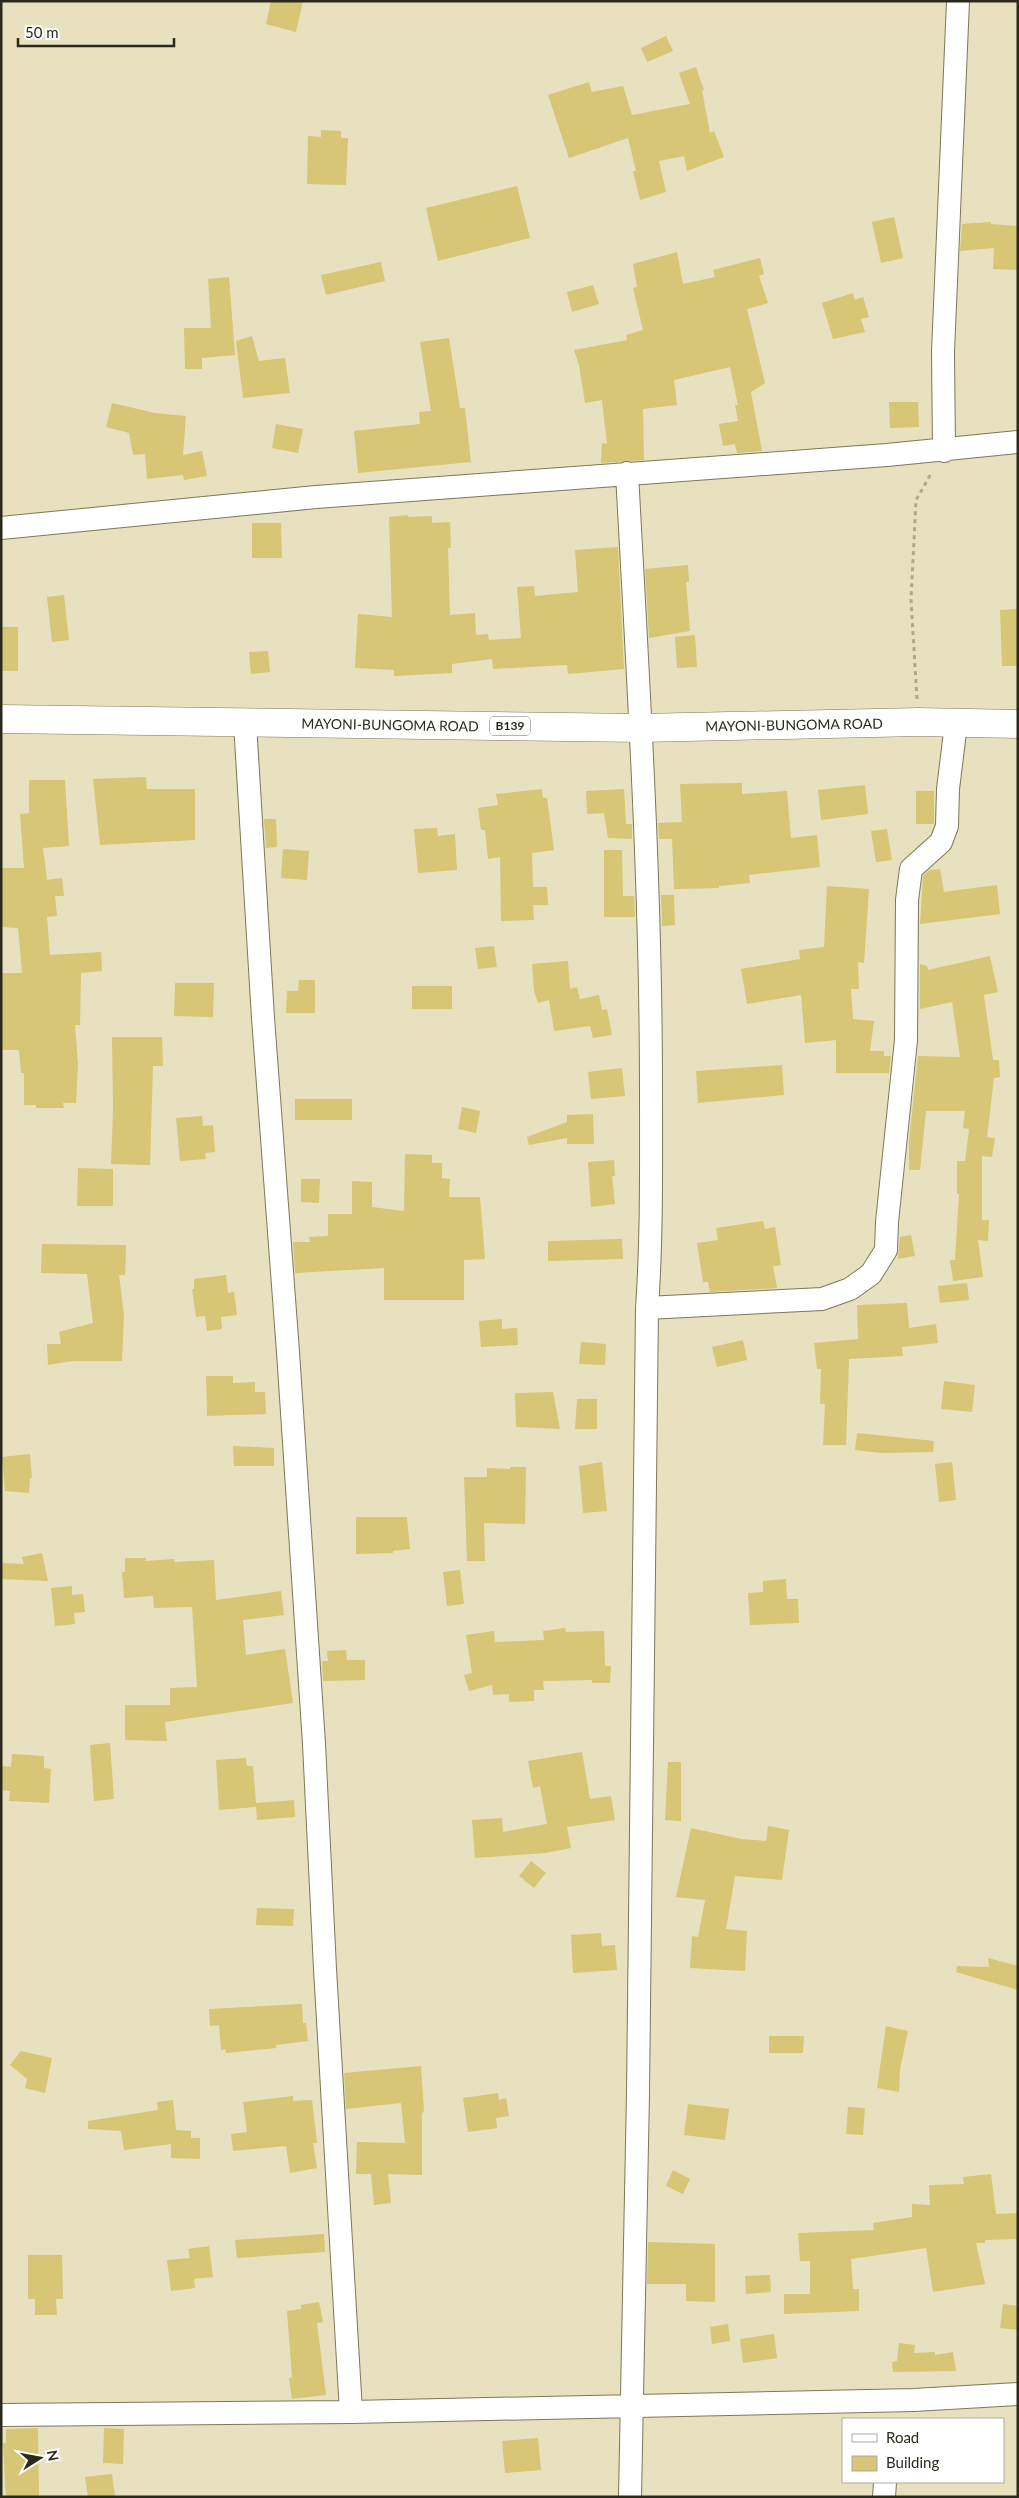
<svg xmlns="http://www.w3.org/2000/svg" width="1019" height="2498" viewBox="0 0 1019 2498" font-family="Lato,sans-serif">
  <rect width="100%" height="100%" fill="#e7e1bf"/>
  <path fill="#d6c675" d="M271,1H303L296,32L266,24Z
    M666,36L673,51L647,62L641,48Z
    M696,67L704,90H702L710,133L714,131L724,157L687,171L684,156L659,161L666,192L640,200L633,171H636L628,138L569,158L548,95L589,82L592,92L623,86L632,115L690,104L679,73Z
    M321,130L341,131V138H348L346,185L307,184L308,136L321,137Z
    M517,186L530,238L438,261L426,208Z
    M894,217L903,258L881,263L872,222Z
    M991,222V224L1018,226V270L993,269L994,248L960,251L962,224Z
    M677,252L683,284L715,277L713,270L760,258L764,274L759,276L768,303L747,309L765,383L751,392L762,451L737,453L735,444L723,446L719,424L738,421L735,405H738L730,367L674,380L677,405L643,409L644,460L601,463L602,443L607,444L602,400L585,403L579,365L574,350L627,340L626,335L643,330L633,288L637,287L633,264Z
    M381,262L385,281L326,295L321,275Z
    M229,277L235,355L202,358V369H185L184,328H211L208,279Z
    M593,285L599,304L572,312L567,292Z
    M853,293L855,300L863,297L869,317L861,319L865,332L833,339L822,303Z
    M252,336L259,361L285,358L290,393L243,398L236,341Z
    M449,338L460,408H465L471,462L358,473L354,431L420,424L419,412L431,411L420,342Z
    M889,402H918L919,427L890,428Z
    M112,403L155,413L186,416L183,455L202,451L207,476L184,480L183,475L147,479L145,454L133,455L129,433L106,427Z
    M276,424L303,429L298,453L272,448Z
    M408,515V517L432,516V523L450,522L451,548H448L450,615L475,613L476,635L488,634L489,640L521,638L517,587L534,586L535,596L578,592L575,550L618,547L624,669L568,674L567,665L493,669L492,659L452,664V673L394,676V670L355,668L358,614L392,617L389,517Z
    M252,523H281L282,558H252Z
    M688,565L689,582H686L690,631L649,638L645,569Z
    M64,595L69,640L52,642L47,597Z
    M1018,609V666H1002L1000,610Z
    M1,627H18V671H1Z
    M695,635L697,667L677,668L675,637Z
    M268,651L270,672L251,674L249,652Z
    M146,777L147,789H195V840L100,845L93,779Z
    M29,780H65L69,846L43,848L47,880L62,878L64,896H55L57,916L47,917L50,955L101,952L102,971L81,973L80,1025H75L78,1064L76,1103H63L64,1108H36V1105H24V1073H21L19,1050H1V973H22L18,928L1,927V868H24L20,814L29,813Z
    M742,783V794L787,791L791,838L817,835L820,867L749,875L750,883L719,886V888L674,889L672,839H659L658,823L682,822L680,784Z
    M865,785L868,814L821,820L818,790Z
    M542,789L543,798H547L554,850L532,853L533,887H547L548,905H533L534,920L501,921L500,857L488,859L485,830H481L478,808L498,805L496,794Z
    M624,789L626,824H632V839L608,838L604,813L587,814L586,791Z
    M916,791H934V824H916Z
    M264,819H276L277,847L266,848Z
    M437,828L438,836L455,834L457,870L418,873L414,829Z
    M887,829L892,860L876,862L871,831Z
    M283,849L309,851L307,880L281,878Z
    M604,850H622L623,896H634L635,917H604Z
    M940,869L944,892L997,885L1000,914L920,924L923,876L929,870Z
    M827,886L869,889L864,963L858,962L859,989H851L853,1019L874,1021L870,1051H884V1056H891L889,1073H836V1040L805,1043L801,995L747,1004L741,969L800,959L799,950L824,947Z
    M661,895H674L675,925L662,926Z
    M494,946L497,967L478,969L475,948Z
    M990,956L998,992L984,995L993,1060H999L1000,1077L994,1078L987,1137L995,1138L992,1157L982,1156V1220H989L988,1241L978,1240L983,1277L953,1281L950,1260H955L959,1194H957V1161H965L969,1129L963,1128L965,1111H926L920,1170H909V1141L918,1056L960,1057L952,1002L920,1009V964L927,966L928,970Z
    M568,961L570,989L577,987L580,999L599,995L602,1010L607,1009L612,1035L593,1038L590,1026L554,1031L549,1000L538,1003L534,991L532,964Z
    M299,980H315V1013H286L287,991H298Z
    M175,983H214L213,1017L174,1016Z
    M412,986H452V1009H412Z
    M112,1037H162L163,1066H153L150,1165L111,1164L113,1111Z
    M782,1065L784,1095L698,1103L696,1071Z
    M622,1068L625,1096L591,1099L588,1072Z
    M295,1099H352V1120H295Z
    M462,1107L480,1111L476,1133L458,1129Z
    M593,1114L594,1144H567V1138L529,1145L527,1137L567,1122V1115Z
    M202,1116L203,1126L213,1125L215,1152L205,1153L206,1159L180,1161L176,1118Z
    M405,1154L432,1155V1163H442V1178L450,1179L449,1197H480L485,1259L464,1260V1300H384V1268L295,1273L293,1242H310L309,1237L328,1236V1214H352V1181L372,1182V1207L404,1211Z
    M614,1160L615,1176H612L615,1204L591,1207L588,1162Z
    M78,1168L113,1169V1206H77Z
    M301,1179H320L319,1203L301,1202Z
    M763,1221L765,1229L775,1227L781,1265L773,1266L777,1288L710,1292L708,1282H703L697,1243L718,1240L716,1228Z
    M911,1235L915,1256L898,1259L900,1237Z
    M622,1239L623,1259L548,1261V1241Z
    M42,1244L126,1245L125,1275H119L124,1315L122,1361H73L48,1365L47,1344H61L59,1332L93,1323L87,1274L41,1273Z
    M226,1275L228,1293L234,1292L237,1315L221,1317L222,1329L207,1331L205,1316L196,1317L192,1289H194V1279Z
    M967,1283L969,1300L940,1303L938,1286Z
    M907,1303L909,1328L936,1324L938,1343L902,1347L903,1356L849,1359L846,1445H823L825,1404H820L821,1369H817L814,1343L858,1339L857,1305Z
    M502,1319V1329L517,1328L518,1345L481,1347L479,1321Z
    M743,1340L747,1360L717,1367L712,1347Z
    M581,1342L606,1344L605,1365L579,1364Z
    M206,1376H233V1383L255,1382V1392H265L266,1414L207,1416Z
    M944,1381L975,1385L972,1412L941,1409Z
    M553,1392L560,1429L516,1427L515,1393Z
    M577,1399H597V1429H575Z
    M857,1433L934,1441L933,1452L881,1453L855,1450Z
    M233,1446L274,1448V1466H234Z
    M30,1454L32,1478H30L29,1493L5,1491L2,1457Z
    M602,1462L607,1511L583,1513L579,1466Z
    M952,1462L956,1500L939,1502L935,1464Z
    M510,1467H526L525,1524L484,1523L485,1561H467L464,1477H487V1468L510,1469Z
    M356,1517H407L410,1549L393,1551V1553L356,1554Z
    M42,1553L48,1581L1,1579V1563L24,1564L22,1557Z
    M125,1558H146L145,1561L174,1559L175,1562L214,1560L216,1600L281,1591L284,1615L243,1620L246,1655L285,1649L293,1703L165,1722L167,1741L125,1740V1705H170V1688L197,1687L192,1607L154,1608L153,1596L124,1598L122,1572H125Z
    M460,1570L464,1604L447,1606L443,1572Z
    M786,1579L787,1599H798L799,1623L750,1625L748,1593L763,1592V1581Z
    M72,1586V1595L83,1594L85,1612L74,1613L75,1624L55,1626L51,1588Z
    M565,1628L566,1632L604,1631L605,1666H611L610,1683H592V1680L543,1681L544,1690H534V1701L509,1702V1694L493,1695L492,1685L469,1691L464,1675L472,1673L466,1635L494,1631L495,1642L544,1640L543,1631Z
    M346,1650L347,1660H365V1680L323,1681L322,1661H328L327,1651Z
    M110,1743L114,1799L94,1801L90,1745Z
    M582,1752L590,1799L611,1796L615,1820L567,1827L571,1848L545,1853L475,1858L472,1820L502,1818L503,1832L547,1824L540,1786L533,1788L528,1761Z
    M12,1754L44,1756V1768L51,1769L49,1803L9,1801L10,1791L1,1790V1766L11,1767Z
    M246,1758L247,1766H253L256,1803L294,1800L295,1817L257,1820L256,1807L219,1810L216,1760Z
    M668,1762H681V1821L665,1820Z
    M768,1826L789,1830L782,1880L735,1876L726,1929L747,1931L745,1971L690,1968L692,1936L698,1937L705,1900L676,1897L691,1828L741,1839L766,1841Z
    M531,1861L546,1873L534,1888L519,1876Z
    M257,1908L294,1909L293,1926L256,1925Z
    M601,1933L602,1946L615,1945L617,1970L573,1973L571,1935Z
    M988,1958L1018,1966V1990L956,1972L957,1966L989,1967Z
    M302,2004L303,2023H306L308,2041L276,2045V2048L226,2053L225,2049L221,2050L219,2025L210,2026L209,2009Z
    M886,2026L908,2031L900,2069L899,2092L877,2088Z
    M769,2036H804L803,2053H769Z
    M21,2051L52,2058L45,2093L25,2088L27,2079L10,2065Z
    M421,2066L424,2111L422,2114V2175L388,2174L391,2203L374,2205L371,2174H356L357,2142L405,2143L401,2103L346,2109L344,2073Z
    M498,2093L499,2100L506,2098L509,2116L496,2118L497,2128L468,2132L463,2098Z
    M293,2096V2101L312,2100L317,2143H313L317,2168L290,2173L286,2146L233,2151L231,2134L247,2132L243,2102Z
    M173,2100L176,2130L191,2131V2138H200V2159L171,2158V2144L124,2150L121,2131L88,2129V2121L158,2110L157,2102Z
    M688,2104L729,2109L725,2140L684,2135Z
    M848,2107L865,2108L863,2135L846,2134Z
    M673,2170L690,2179L683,2194L666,2186Z
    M991,2174L996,2214L1018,2213V2239L985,2240V2243H976L985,2284L933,2292L926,2248L851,2259L853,2289H859V2311L784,2314V2294H810V2261H800L798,2233L874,2230L873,2223L912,2217V2204L930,2205L929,2185L964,2184L963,2177Z
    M324,2234L325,2252L237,2258L235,2240Z
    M648,2242L715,2244V2302L686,2301V2284H647Z
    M209,2246L213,2277L194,2279L195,2288L171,2291L167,2260L190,2258L188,2249Z
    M28,2255H62L63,2299H56L57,2315H35V2299H28Z
    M770,2275L771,2292L746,2294L745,2276Z
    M319,2302L323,2322L317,2323L326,2395L292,2399L289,2378L292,2377L287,2311L301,2309V2305Z
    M1003,2304L1018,2306V2330L1000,2328Z
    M728,2324L730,2341L712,2344L710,2327Z
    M774,2334L777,2358L743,2363L740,2339Z
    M899,2343L915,2345L914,2353L935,2352V2355L953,2352L956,2371L893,2372L892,2362L897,2361Z
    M38,2428L39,2497H6L3,2443H6V2429Z
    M104,2428L124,2429L123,2464L103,2463Z
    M538,2438L541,2470L505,2473L502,2441Z
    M112,2474L115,2497H88L85,2477Z"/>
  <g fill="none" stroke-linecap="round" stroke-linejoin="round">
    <g stroke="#7d7859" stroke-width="24">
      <path id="street" d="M944,451L943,352L958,1
        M627,473C638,678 651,884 651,1090C651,1162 652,1235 647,1308L638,2093L630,2497
        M1,528L316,497L887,455L1018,442
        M245,723L263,1018L288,1352L314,1744L325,1969L351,2412
        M647,1308L822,1299L850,1289L871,1274L886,1250L887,1222L906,1040L907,900L911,869L941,842L947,826L948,789L956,724
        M1,2415L351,2412L914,2400L1018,2394
        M884,2497L885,2482"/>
    </g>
    <g stroke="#7d7859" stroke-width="29">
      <path id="primary" d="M1,719L641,728L919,722L1018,724"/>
    </g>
    <path stroke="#ada98d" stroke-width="3" stroke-dasharray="4 4" stroke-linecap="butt" d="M917,699L911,600L916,500L932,472"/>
    <use href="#street" stroke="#fff" stroke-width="22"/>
    <use href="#primary" stroke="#fff" stroke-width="28"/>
  </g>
  <g text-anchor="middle" stroke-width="4" stroke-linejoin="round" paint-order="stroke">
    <rect fill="#fff" stroke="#6b6960" stroke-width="1" x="490" y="716.5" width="40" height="19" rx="4"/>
    <g font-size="12" font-weight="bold" fill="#2b291c">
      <text x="510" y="730">B139</text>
    </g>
    <g font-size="14" fill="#2b291c" stroke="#fff">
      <text transform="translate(390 725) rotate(1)" y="5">MAYONI-BUNGOMA ROAD</text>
      <text transform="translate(794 725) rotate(-1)" y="5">MAYONI-BUNGOMA ROAD</text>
    </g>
  </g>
  <rect width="1019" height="2498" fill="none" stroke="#2b291c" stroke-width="5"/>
  <rect x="842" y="2418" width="162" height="65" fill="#ffffff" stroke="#aaa9a4"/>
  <rect x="852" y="2434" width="25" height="8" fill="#ffffff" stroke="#aaa9a4"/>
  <text x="886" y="2443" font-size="15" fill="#2b291c">Road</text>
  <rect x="852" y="2456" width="25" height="15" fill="#d6c675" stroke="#aaa9a4"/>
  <text x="886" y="2468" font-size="15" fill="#2b291c">Building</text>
  <g transform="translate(40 2458) rotate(79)" stroke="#ffffff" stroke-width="4" paint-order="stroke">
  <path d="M0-4L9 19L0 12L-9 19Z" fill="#2b291c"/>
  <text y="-8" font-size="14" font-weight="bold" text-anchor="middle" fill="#2b291c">N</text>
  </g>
  <path d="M18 38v8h156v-8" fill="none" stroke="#2b291c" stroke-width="2.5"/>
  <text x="25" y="38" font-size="15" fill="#2b291c" stroke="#ffffff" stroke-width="4" paint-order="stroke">50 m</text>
</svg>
